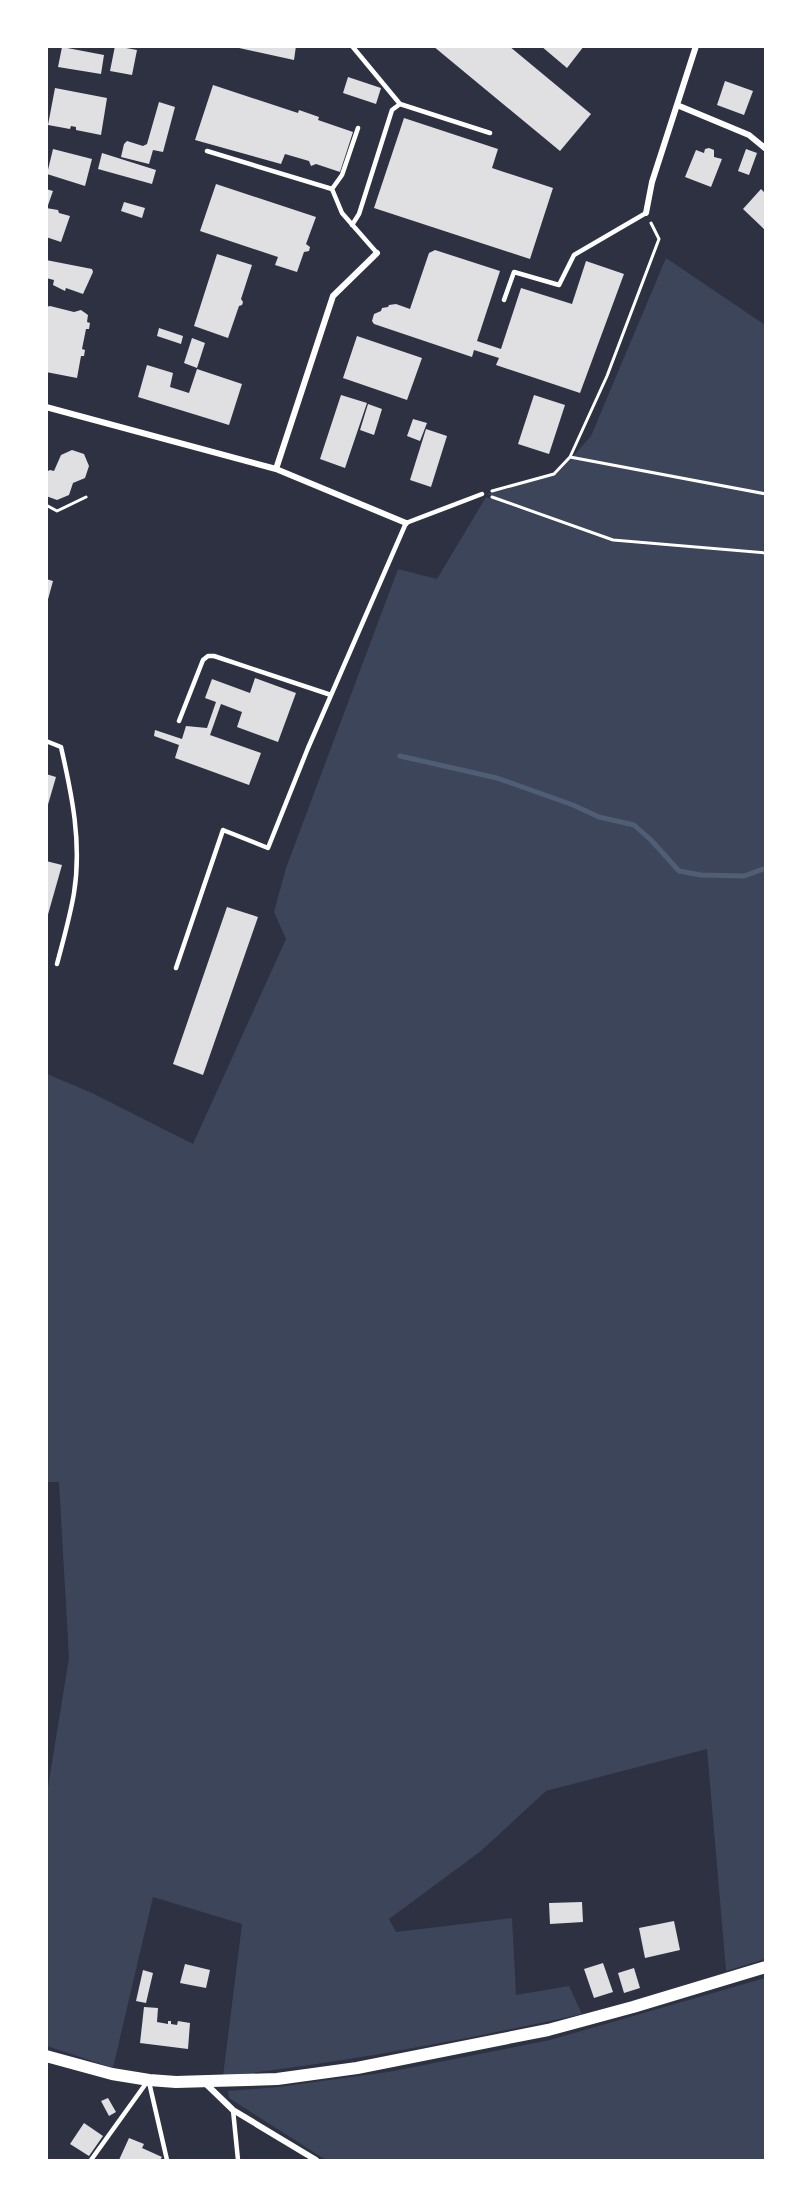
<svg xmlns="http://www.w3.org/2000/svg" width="812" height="2207" viewBox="0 0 812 2207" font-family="Commissioner,sans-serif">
  <rect width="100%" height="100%" fill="#2d3142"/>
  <path fill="#3c4559" d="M666,258L765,325V551L612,539L487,494L557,474L591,436Z
    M486,497L613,542L765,554V1959L726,1971L707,1749L546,1791L481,1851L389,1919L396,1932L512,1918L516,1995L569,1986L582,2014C463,2040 344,2063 223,2076L242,1924L153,1897L113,2068L47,2046V1793L69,1658L59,1482H46L47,1074L92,1093L193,1144L286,939L274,912L286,868L398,569L437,579Z
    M765,1978V2160H326L229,2098L228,2091L278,2087L388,2072L550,2040Z"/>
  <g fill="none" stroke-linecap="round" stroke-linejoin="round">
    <path stroke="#4f5d75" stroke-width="5" d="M400,756L497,778L573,805L599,817L634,825L651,840L679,871L701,875L744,876L766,868"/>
  </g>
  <path fill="#e0e0e3" d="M115,46L137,50L132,75L110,71Z
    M230,46H296L294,60Z
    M433,46H509L591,114L560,151Z
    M541,46H584L567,68Z
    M62,47L104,55L101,74L58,67Z
    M348,77L381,88L376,104L343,93Z
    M725,81L753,91L744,115L717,105Z
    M213,85L298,113L299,110L319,117L318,120L353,132L340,172L316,164L311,166L309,161L285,154L281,164L195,140Z
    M55,88L107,98L101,135L76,130V127L71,126L70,129L48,125Z
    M159,102L175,107L163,152L153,150L149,164L121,157L124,144L127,141L143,146L147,144Z
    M404,118L498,149L492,168L553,188L530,259L374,208Z
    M709,148L714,150V157L722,159L711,187L685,177L696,150L704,153L705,149Z
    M53,149L92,159L85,186L47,174Z
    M746,149L757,153L749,175L738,171Z
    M102,153L156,170L152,184L98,169Z
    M216,184L316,217L306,244L310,247L309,251L304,252L297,272L275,265L278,257L200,231Z
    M46,189L53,191L47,208H46Z
    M761,189L765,193V230L743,209Z
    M124,202L145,208L142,218L121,211Z
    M46,208L58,210L59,213L70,216L61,242L46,237Z
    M435,250L500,271L477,341L501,349L521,288L572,304L586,261L624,274L580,393L496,365L499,358L474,350L472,357L374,324L372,321L374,314L381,311L382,308L388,307L389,305L396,304L410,309L429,253Z
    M217,254L252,265L241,299L243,302L242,305L239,306L228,338L194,326Z
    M46,260L92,269L93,272L83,294L66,288L65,291L53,285L54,280L46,278Z
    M50,306L74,312L81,310L88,315L87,322L90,323L89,329H86L82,349L85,350L84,356H81L77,378L46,372V307Z
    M159,328L183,336L181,344L157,336Z
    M357,336L422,358L407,400L343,378Z
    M192,338L205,343L197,368L184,363Z
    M147,365L173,373L170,387L189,393L197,369L242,384L229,425L138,397Z
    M341,395L367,403L345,468L320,459Z
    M534,395L565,405L549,454L518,444Z
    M368,404L382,409L374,435L360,430Z
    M413,419L427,423L420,441L407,436Z
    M426,429L447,436L431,487L410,480Z
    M72,450L84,454L89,466L85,478L73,483L69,495L57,500L46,496V472L50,470L54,471L61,455Z
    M46,579L53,581L47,603H46Z
    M255,678L296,693L278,742L237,727L242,712L221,704L210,735L261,753L249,785L175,758L179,745L154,736L155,730L182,739L186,726L207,728L216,702L205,698L212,679L250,693Z
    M46,774L56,777L47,808H46Z
    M46,861L62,865L47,918L46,917Z
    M227,907L258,917L203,1075L173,1064Z
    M582,1902L583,1922L550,1924L549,1903Z
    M674,1921L680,1950L645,1958L639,1928Z
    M603,1963L613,1992L594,1998L584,1969Z
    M185,1964L210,1970L206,1988L180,1983Z
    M634,1968L640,1988L624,1993L618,1973Z
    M143,1970L153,1973L146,2003L136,2001Z
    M144,2007L158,2008L157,2022L168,2024V2021H171V2024L177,2025L178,2021L190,2023L188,2049L140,2043Z
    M108,2098L116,2112L109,2116L101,2101Z
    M84,2123L103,2136L89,2156L70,2144Z
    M129,2138L144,2144L142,2148L162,2157L160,2160H119Z"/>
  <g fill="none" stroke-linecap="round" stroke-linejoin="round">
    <path stroke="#fff" stroke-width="3" d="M570,457L766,494
      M492,491L554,474L570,457L607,376L659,239L651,223
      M492,497L613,540L766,553
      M46,505L57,511L86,497"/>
    <path stroke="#fff" stroke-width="4.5" d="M352,46L400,104
      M207,151L332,189L342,213L377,253
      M332,189L342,175L358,128
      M352,225L359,214L392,110L400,104L490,133
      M504,300L514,272L559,285L574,255L646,213
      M179,721L203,660L208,656H214L331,695
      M46,741L61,747C72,795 82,843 74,893C70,917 63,941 57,964
      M176,968L223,830L268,848L308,748L406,523L482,494
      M149,2082L167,2160
      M233,2110L238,2160
      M91,2160L147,2082"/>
    <path stroke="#fff" stroke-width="6" d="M677,105L749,135L766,149
      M646,213L652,182L696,46
      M46,407L276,469L406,523
      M276,469L333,296L377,253
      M204,2082L233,2110L316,2160"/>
    <path stroke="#fff" stroke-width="12" d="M46,2056L112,2074L149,2080L176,2082L277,2079L357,2068L548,2030L633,2007L766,1967"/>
  </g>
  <rect width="812" height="2207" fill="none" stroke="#ffffff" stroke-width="96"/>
</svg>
